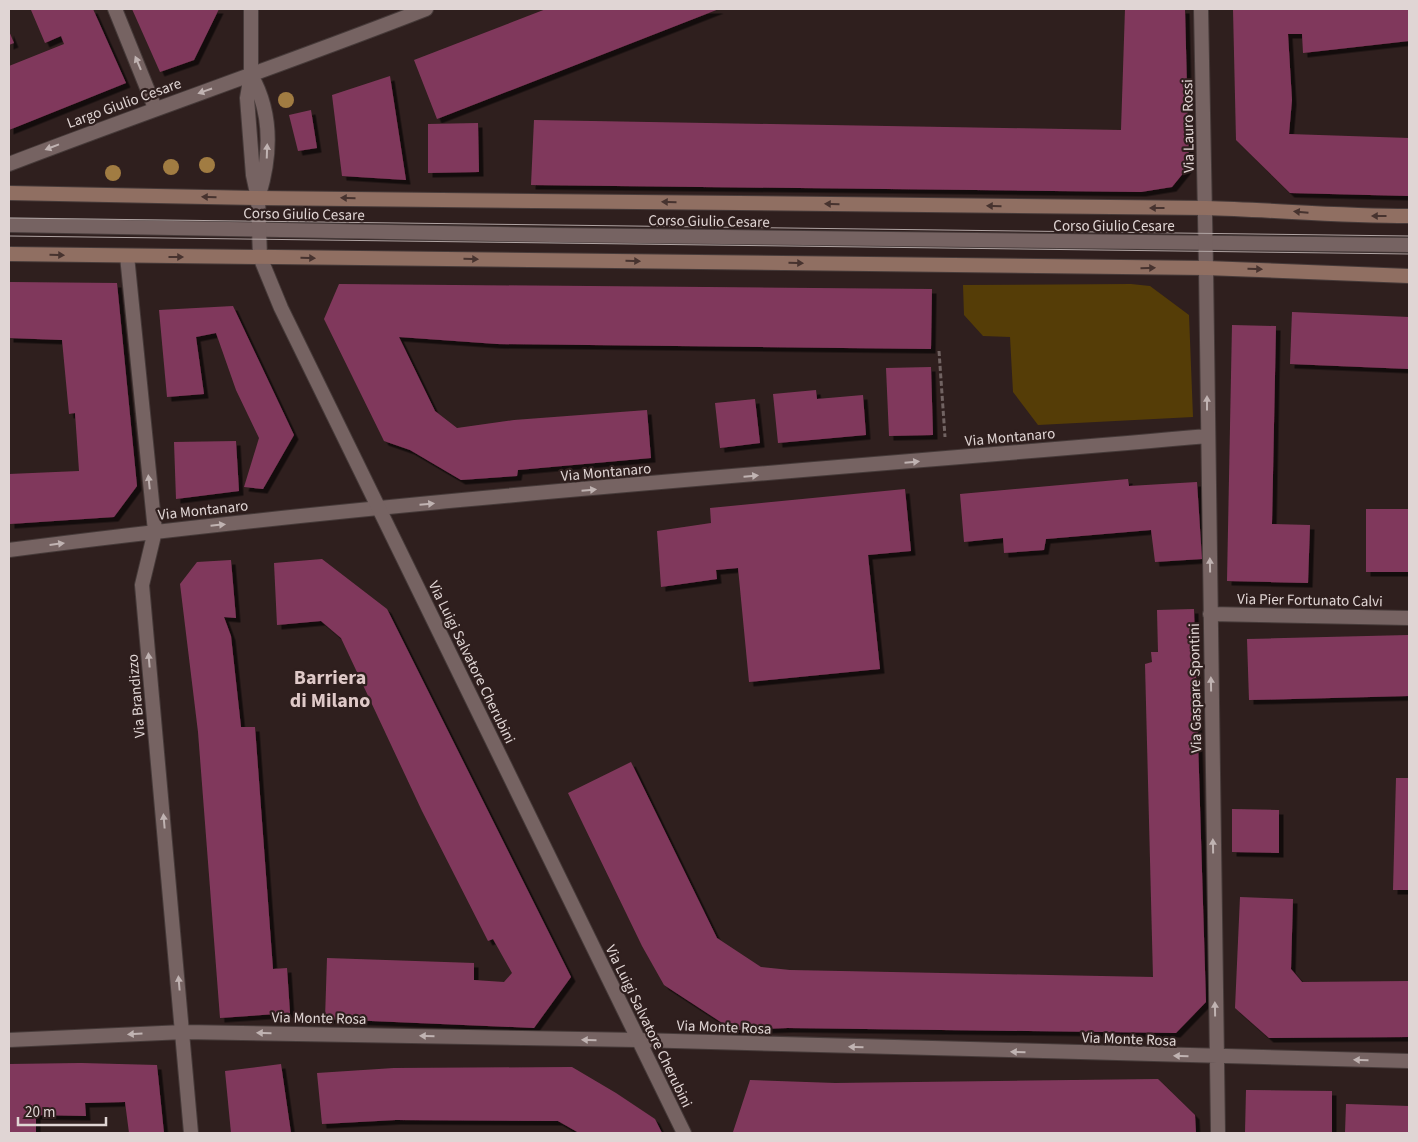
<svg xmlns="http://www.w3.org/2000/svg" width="1418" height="1142" viewBox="0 0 1418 1142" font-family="'Source Sans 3',sans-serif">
  <defs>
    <filter id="shadow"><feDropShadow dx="4.5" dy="4.5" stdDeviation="0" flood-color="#0009"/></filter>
  </defs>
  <rect width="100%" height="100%" fill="#2f1f1e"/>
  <path fill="#553d07" d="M1131,284L1150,286L1189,315L1193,417L1038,425L1013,392L1010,337L983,336L964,315L963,285Z"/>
  <path fill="#80395c" filter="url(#shadow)" d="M35,9H93L126,83L9,130V66L64,44L61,36L45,43L31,10Z
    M132,9H219L194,60L160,72Z
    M546,9H719L437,119L414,60Z
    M1125,9H1185L1189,166L1172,187L1141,192L531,185L534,120L1121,130Z
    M1233,9H1409V41L1303,53L1302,34H1288L1292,100L1289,134L1409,138V196L1290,193L1236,140Z
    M9,31L14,43L9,45Z
    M390,76L406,180L342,176L332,95Z
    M311,110L317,148L298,151L289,115Z
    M478,123L479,172L428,173V124Z
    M9,282L117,283L137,486L114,517L10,524L9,474L79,471L75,413L69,414L62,340L9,338Z
    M339,284L932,289L931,349L497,344L399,337L435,411L457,428L514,420L647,410L651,458L518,470L517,476L461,480L410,450L384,441L324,319Z
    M233,306L294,435L263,489L244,487L259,438L236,390L216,333L196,337L204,394L167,397L159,310Z
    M1292,312L1409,317V369L1290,364Z
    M1232,325L1276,326L1272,524L1310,525L1308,583L1227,581Z
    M931,367L933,435L889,436L886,368Z
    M816,390L817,399L863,395L866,435L778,443L773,394Z
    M755,399L760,443L720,448L715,403Z
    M236,441L239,491L176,499L174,442Z
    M1128,479L1129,486L1197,482L1202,559L1155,562L1151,530L1046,539L1044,550L1004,553L1003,538L964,542L960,494Z
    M905,489L911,551L868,555L880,669L749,682L738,568L716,570L717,579L661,587L657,531L711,523L710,508Z
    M1366,509H1409V572H1366Z
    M322,559L387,609L571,977L534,1028L325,1019L327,958L474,963V980L504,982L512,973L493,939L488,941L422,811L341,638L321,621L277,625L274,563Z
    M231,560L236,618L224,617L231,636L241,727H255L273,969L287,968L290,1013L220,1018L198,732L180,584L197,562Z
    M1194,609L1206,1002L1176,1033L788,1028L733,1030L664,985L642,946L568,793L631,762L717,938L761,967L790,970L1153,977L1145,664L1152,662L1151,652H1158L1157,610Z
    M1409,635V696L1249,700L1247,639Z
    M1396,778H1409V890H1393Z
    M1232,809L1279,810V853L1232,852Z
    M1240,897L1293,899L1291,969L1302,982L1409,981V1037L1269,1038L1235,1008Z
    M81,1063L157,1065L164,1133H129L125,1102L85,1103L86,1116L36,1115V1133H9V1064Z
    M281,1064L291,1133H231L225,1071Z
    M572,1067L616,1093L655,1119L662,1133H579L558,1121L396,1120L322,1124L317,1073L394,1068Z
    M1158,1079L1195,1115L1196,1133L733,1132L750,1080L835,1083Z
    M1246,1090L1332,1091V1133H1245Z
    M1346,1104L1409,1106V1133H1345Z"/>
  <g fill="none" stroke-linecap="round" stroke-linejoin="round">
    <g stroke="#463a39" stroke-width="16">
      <path id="service" d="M9,225L551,235L1409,245"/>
    </g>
    <g stroke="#463a39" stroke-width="16">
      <path id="minor" d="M115,9L155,108
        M127,256L155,531L142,585L191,1133
        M1206,268L1218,1133
        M9,550C407,498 808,471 1208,436
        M1210,614L1409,618
        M9,1040L184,1032L638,1040L1409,1061"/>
    </g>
    <g stroke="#463a39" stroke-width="16">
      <path id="tertiary" d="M251,9V75L247,98L253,175L258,198L260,257L281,308L684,1133
        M1201,9L1206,268
        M251,75C272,112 271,155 259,195
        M9,164C147,111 288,63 426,9"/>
    </g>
    <g stroke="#463a39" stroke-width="16">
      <path id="secondary" d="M9,193L258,198L1206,208C1274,210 1341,216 1409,216
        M9,254L1206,268L1409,276"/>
    </g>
    <path stroke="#716362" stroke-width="3" stroke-dasharray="5 2.5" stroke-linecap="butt" d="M939,351L945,437"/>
    <use href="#service" stroke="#766362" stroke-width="14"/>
    <use href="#minor" stroke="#766362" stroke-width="14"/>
    <use href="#tertiary" stroke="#766362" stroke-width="14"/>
    <use href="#secondary" stroke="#906f62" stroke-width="14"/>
    <path stroke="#b0a4a3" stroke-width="1" d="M9,218L1409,236
      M9,236L1409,254"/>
  </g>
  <g fill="#a17c42">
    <circle cx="286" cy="100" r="8"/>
    <circle cx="207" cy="165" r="8"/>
    <circle cx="171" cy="167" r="8"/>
    <circle cx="113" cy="173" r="8"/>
  </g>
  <defs><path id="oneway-solid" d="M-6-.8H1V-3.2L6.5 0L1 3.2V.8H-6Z" transform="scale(1.25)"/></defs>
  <g fill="#c0b3b2">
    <use href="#oneway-solid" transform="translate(138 63) rotate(-113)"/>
    <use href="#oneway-solid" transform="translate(205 91) rotate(161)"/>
    <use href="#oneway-solid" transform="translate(52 147) rotate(159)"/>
    <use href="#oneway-solid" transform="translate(267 151) rotate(-88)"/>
    <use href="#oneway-solid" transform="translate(1207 403) rotate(-90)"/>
    <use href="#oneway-solid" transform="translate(912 462) rotate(-5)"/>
    <use href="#oneway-solid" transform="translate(751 476) rotate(-5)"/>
    <use href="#oneway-solid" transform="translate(149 482) rotate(-96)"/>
    <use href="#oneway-solid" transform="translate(589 490) rotate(-5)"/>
    <use href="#oneway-solid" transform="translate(427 504) rotate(-5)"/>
    <use href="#oneway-solid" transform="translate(218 525) rotate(-6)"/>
    <use href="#oneway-solid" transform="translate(57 544) rotate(-7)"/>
    <use href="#oneway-solid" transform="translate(1210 565) rotate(-91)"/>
    <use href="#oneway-solid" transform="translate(149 660) rotate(-95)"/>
    <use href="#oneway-solid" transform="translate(1211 684) rotate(-91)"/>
    <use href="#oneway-solid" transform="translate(164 821) rotate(-95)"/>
    <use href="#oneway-solid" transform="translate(1213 846) rotate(-91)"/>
    <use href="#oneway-solid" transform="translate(179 983) rotate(-95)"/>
    <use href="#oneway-solid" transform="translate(1215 1009) rotate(-91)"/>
    <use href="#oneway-solid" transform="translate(264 1033) rotate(-179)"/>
    <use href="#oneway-solid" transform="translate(135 1034) rotate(177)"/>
    <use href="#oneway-solid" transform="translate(427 1036) rotate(-179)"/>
    <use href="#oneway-solid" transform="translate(589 1040) rotate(-179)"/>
    <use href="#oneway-solid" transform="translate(856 1047) rotate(-178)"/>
    <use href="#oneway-solid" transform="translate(1018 1052) rotate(-178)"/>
    <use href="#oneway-solid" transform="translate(1181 1056) rotate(-178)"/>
    <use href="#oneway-solid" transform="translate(1361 1060) rotate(-179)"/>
  </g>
  <g fill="#47332f">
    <use href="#oneway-solid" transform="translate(209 197) rotate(-179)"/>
    <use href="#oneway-solid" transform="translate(348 198) rotate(-179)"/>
    <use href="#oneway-solid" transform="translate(669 202) rotate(-179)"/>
    <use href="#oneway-solid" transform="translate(832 204) rotate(-179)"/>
    <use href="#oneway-solid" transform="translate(994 206) rotate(-179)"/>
    <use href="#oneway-solid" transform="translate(1157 208) rotate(180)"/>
    <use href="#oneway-solid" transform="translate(1301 212) rotate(-175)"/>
    <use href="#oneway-solid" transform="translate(1379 216) rotate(-180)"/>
    <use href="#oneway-solid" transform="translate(57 255) rotate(1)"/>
    <use href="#oneway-solid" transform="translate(176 257)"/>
    <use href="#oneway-solid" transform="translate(308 258) rotate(1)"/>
    <use href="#oneway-solid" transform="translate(471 259) rotate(1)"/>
    <use href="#oneway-solid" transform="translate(633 261) rotate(1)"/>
    <use href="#oneway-solid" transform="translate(796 263) rotate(1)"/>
    <use href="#oneway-solid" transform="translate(1148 268) rotate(-1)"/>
    <use href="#oneway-solid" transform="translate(1255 269) rotate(1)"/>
  </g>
  <g text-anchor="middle" stroke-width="4.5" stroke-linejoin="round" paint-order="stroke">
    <g font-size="15" fill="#e0d5d4" stroke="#2f1f1e">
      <text transform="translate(124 103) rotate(-20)" y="5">Largo Giulio Cesare</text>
      <text transform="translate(1188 126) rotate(-91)" y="5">Via Lauro Rossi</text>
      <text transform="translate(304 214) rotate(1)" y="5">Corso Giulio Cesare</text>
      <text transform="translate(709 221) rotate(1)" y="5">Corso Giulio Cesare</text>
      <text x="1114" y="231">Corso Giulio Cesare</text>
      <text transform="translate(1010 437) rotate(-5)" y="5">Via Montanaro</text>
      <text transform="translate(606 472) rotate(-5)" y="5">Via Montanaro</text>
      <text transform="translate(203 510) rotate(-6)" y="5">Via Montanaro</text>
      <text transform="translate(1310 600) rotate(1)" y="5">Via Pier Fortunato Calvi</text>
      <text transform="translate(472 662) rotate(64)" y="5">Via Luigi Salvatore Cherubini</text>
      <text transform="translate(1195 688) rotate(-91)" y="5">Via Gaspare Spontini</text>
      <text transform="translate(136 696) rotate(-95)" y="5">Via Brandizzo</text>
      <text transform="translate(319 1018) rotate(1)" y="5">Via Monte Rosa</text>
      <text transform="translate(649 1026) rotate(64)" y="5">Via Luigi Salvatore Cherubini</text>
      <text transform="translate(724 1027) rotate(2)" y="5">Via Monte Rosa</text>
      <text transform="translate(1129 1039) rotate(2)" y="5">Via Monte Rosa</text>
    </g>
    <g font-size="20" font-weight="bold" fill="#dfc9c8" stroke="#2f1f1e">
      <text x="330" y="684">Barriera<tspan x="330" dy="23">di Milano</tspan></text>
    </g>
  </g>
  <rect width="1418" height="1142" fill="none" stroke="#e0d5d4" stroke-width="20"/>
  <path d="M18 1117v8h88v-8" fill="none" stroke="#e0d5d4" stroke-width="2.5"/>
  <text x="25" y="1117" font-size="15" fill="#e0d5d4" stroke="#2f1f1e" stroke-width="4" paint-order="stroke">20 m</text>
</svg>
